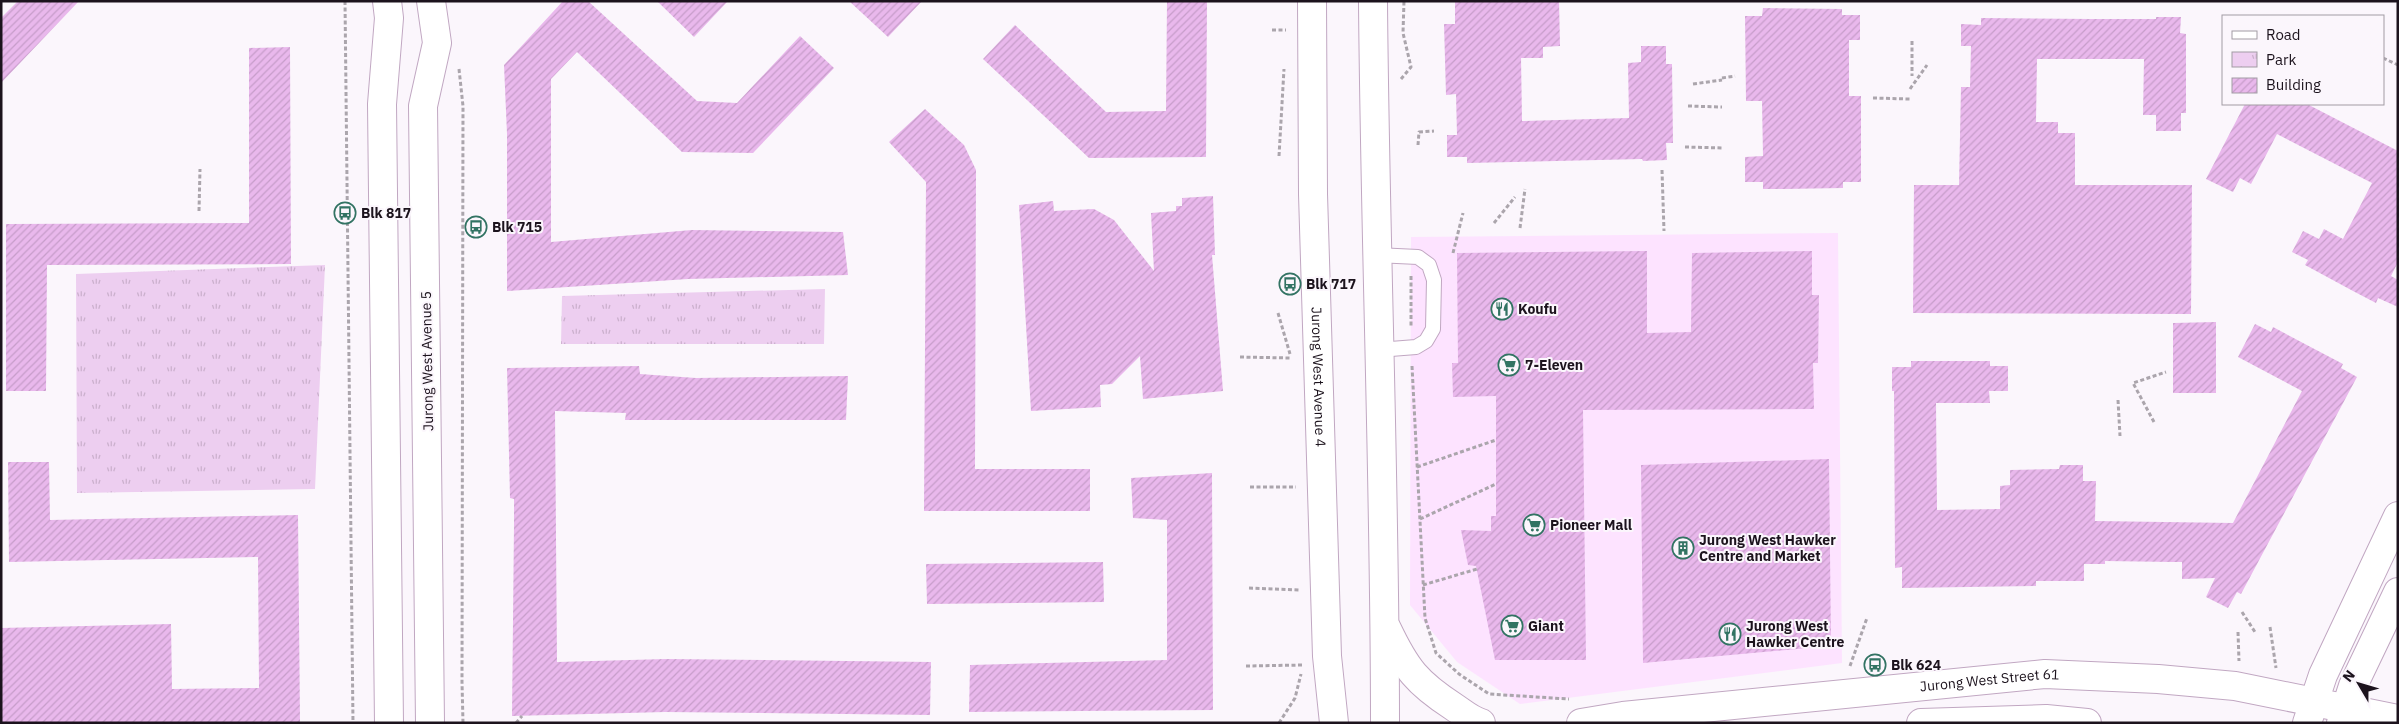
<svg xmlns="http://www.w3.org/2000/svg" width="2399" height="724" viewBox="0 0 2399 724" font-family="'IBM Plex Sans',sans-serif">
  <defs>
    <pattern id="park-tufts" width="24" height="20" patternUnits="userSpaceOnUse" patternTransform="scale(1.25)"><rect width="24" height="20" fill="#edcef0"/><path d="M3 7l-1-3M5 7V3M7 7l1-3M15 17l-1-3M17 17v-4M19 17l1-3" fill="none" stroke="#cbb0cd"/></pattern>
    <pattern id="building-hatch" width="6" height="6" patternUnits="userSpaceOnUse" patternTransform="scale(1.25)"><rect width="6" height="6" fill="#e9b8ec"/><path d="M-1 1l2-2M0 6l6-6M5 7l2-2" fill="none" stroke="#c79dca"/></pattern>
  </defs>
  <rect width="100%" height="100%" fill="#fbf6fc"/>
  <path fill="#fde3ff" d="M1838,233L1842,663L1520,704L1457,662L1410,605L1411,237Z"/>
  <path fill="url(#park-tufts)" d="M325,265L315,489L77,493L76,274Z
    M825,289L824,344H561L562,296Z"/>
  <path fill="url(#building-hatch)" d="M18,1H79L1,83V18Z
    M563,1H588L697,101L737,103L800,36L834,68L753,153L682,152L577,52L551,79V242L692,230L843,232L848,275L688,279L507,291V134L504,65Z
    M657,1H728L694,37Z
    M849,1H922L888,37Z
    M1167,1H1207L1206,157L1089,158L983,59L1015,25L1106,112L1166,111Z
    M1455,1H1559L1560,46L1543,47V58H1521L1522,121L1629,118L1628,63L1641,62V46H1666V64H1672L1673,143H1666L1667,160L1643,161L1642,159L1467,163V157H1447V135H1457L1456,94L1446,95L1444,24H1455Z
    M1763,8L1842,9V15H1860V40H1849V96H1861V182H1843V188L1784,189H1763V182H1745V157L1763,156L1762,101H1746L1745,16H1762Z
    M2156,17H2181L2180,33L2186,34V113H2181V131H2156V115H2143L2144,59H2037L2036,122H2058V133H2075V185H2192L2191,314L1913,313L1914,185H1959L1961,87H1970L1971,46H1961V24L1981,25V18L2091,19H2156Z
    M290,47L291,264L47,265L46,391H6V224L249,223V48Z
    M2245,104H2307L2398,151V262L2391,276L2398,280V307L2378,298L2376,303L2353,291L2305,265L2308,260L2292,252L2303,231L2319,239L2324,229L2343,239L2372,183L2277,134L2251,184L2240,178L2233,192L2206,179Z
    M925,109L964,145L976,170L975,469H1090V511H924L926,182L889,142Z
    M1213,196L1215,255H1212L1223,391L1143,399L1140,356L1112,384L1100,385L1101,407L1031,411L1019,205L1053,201L1054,211L1094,209L1114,220L1154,271L1151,213L1176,211V206H1182V198Z
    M1647,251V333L1691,332L1692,253L1812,251V295H1819L1818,363H1813L1814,409L1583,410L1586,660H1495L1476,566L1468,565L1461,530L1491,531V516H1496V396L1453,397L1452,363H1458L1457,253Z
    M2216,322V393H2173V323Z
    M2255,324L2271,332L2273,327L2303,343L2343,364L2341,368L2357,377L2241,594L2237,592L2228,608L2206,597L2215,578L2182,579V562H2172L2105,561V564H2084V581H2036V586L1902,588V567L1895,568L1894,391H1892V367H1911V361H1990V366H2008V391H1989L1990,403H1936L1937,510L2000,509V486L2010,485V470L2059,469L2060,465H2083V481H2096L2095,521L2233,523L2302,391L2238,357Z
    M639,366L640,374L696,378L848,376L846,420H625L626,413L555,411L557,662L666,659L931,662L930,715L665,712L512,716L514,525V499L510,498L507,368Z
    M1829,459L1831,646L1643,663L1641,465Z
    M8,462H49L50,520L298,515L300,723H1V628L171,624L172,689L259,688L258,557L9,562Z
    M1212,473L1213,710L969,712L970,665L1167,660V520L1133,518L1131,478Z
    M1103,562L1104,602L927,604L926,564Z"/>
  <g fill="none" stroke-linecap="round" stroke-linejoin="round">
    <g stroke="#c1a7c2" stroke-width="16">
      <path id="lane" d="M1376,255L1418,257L1429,265L1434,280L1433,329L1426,341L1416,347L1378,350"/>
    </g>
    <g stroke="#c1a7c2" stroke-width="30">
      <g id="secondary">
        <path d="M387,1L389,18L382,104L389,723"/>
        <path id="s1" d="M1312,1L1313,194L1327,656L1334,723"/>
        <path d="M1373,1C1375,242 1385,482 1385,723"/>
        <path d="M1387,629C1406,669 1417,683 1454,707C1463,713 1471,720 1481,723"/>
        <path d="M430,723L423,106L437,43L431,1"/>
        <path id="s2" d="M1581,723L1623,716L2045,674L2158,679L2235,686L2398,719"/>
        <path d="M1921,723L2046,719L2087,723"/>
        <path d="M2307,723L2323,675L2398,516"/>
        <path d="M2341,723L2353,686L2398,592"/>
      </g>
    </g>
    <path stroke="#aba5ac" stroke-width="3" stroke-dasharray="4 2.5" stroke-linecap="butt" d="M345,1L353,723
      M1272,30H1286
      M1912,41V76
      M2383,58L2398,65
      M459,69L463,106L462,682L463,723
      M1722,78L1735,76
      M1401,79L1411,67L1403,33L1404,1
      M1693,84L1722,80
      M1910,89L1927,65
      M1873,98L1910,99
      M1688,106L1722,107
      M1418,145L1419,132L1434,131
      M1685,147L1723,148
      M1279,156L1284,69
      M1662,170L1664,231
      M199,211L200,169
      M1494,223L1515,197
      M1520,228L1525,189
      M1453,253L1463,213
      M1411,276V328
      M1278,313L1290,354
      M1240,357L1291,358
      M1412,366L1425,618L1436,653L1459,674L1489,694L1569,699
      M2118,400L2120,436
      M2154,422L2133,383L2166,372
      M1417,467L1496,440
      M1250,487H1296
      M1420,519L1496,484
      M1423,585L1477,569
      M1249,588L1299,590
      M2242,612L2255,632
      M2270,627L2276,668
      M2238,632L2239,661
      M1246,666L1303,665
      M1850,666L1867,618
      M516,723L522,716
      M1279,723L1295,698L1301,674"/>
    <use href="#lane" stroke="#fff" stroke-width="14"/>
    <use href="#secondary" stroke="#fff" stroke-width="28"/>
  </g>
  <defs>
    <g id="bus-ring" transform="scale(1.125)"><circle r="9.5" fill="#fbf6fc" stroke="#327363" stroke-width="1.5"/><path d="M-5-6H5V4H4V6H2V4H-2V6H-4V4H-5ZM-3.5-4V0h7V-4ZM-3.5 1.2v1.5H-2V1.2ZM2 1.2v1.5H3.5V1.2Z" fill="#327363"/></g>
    <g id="restaurant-ring" transform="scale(1.125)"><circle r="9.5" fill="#fbf6fc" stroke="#327363" stroke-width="1.5"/><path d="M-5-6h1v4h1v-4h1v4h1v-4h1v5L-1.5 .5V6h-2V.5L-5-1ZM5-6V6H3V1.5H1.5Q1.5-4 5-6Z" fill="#327363"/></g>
    <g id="supermarket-ring" transform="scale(1.125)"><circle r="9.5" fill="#fbf6fc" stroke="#327363" stroke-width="1.5"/><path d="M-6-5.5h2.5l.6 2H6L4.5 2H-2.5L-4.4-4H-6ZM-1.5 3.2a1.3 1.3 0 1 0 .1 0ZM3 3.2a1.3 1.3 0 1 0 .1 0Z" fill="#327363"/></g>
    <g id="building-ring" transform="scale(1.125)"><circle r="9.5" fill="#fbf6fc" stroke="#327363" stroke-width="1.5"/><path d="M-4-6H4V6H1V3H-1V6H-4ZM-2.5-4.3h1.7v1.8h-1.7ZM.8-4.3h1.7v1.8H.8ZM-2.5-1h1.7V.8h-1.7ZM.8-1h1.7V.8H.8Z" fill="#327363"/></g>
  </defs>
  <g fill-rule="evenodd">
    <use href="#bus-ring" x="345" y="213"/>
    <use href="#bus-ring" x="476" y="227"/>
    <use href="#bus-ring" x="1290" y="284"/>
    <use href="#restaurant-ring" x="1502" y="309"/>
    <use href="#supermarket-ring" x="1509" y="365"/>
    <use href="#supermarket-ring" x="1534" y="525"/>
    <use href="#building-ring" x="1683" y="548"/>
    <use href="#supermarket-ring" x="1512" y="626"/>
    <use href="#restaurant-ring" x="1730" y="634"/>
    <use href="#bus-ring" x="1875" y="665"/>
  </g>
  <g text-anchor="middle" stroke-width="4" stroke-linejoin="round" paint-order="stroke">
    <g font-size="14" font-weight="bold" fill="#1c131d" stroke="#fbf6fc" text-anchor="start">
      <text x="361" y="218">Blk 817</text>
      <text x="492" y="232">Blk 715</text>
      <text x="1306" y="289">Blk 717</text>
      <text x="1518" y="314">Koufu</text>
      <text x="1525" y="370">7-Eleven</text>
      <text x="1550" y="530">Pioneer Mall</text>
      <text x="1699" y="545">Jurong West Hawker<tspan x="1699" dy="16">Centre and Market</tspan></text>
      <text x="1528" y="631">Giant</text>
      <text x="1746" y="631">Jurong West<tspan x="1746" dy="16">Hawker Centre</tspan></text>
      <text x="1891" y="670">Blk 624</text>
    </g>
    <g font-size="14" fill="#1c131d" stroke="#fbf6fc">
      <text transform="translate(427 361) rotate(-91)" y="5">Jurong West Avenue 5</text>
      <text dy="5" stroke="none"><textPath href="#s1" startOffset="376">Jurong West Avenue 4</textPath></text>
      <text dy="5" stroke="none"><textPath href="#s2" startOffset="411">Jurong West Street 61</textPath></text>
    </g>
  </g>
  <rect width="2399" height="724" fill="none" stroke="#1c131d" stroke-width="5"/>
  <rect x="2222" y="15" width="162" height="90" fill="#fbf6fc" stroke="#a29ba3"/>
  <rect x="2232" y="31" width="25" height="8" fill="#ffffff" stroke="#a29ba3"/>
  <text x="2266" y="40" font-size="15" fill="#1c131d">Road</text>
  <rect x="2232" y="52" width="25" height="15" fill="url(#park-tufts)" stroke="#a29ba3"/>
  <text x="2266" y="65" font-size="15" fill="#1c131d">Park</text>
  <rect x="2232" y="78" width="25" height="15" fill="url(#building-hatch)" stroke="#a29ba3"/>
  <text x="2266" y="90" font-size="15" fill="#1c131d">Building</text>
  <g transform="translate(2359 684) rotate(308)" stroke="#fbf6fc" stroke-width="4" paint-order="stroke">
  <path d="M0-4L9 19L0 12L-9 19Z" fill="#1c131d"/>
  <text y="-8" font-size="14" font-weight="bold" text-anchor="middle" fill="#1c131d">N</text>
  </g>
</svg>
